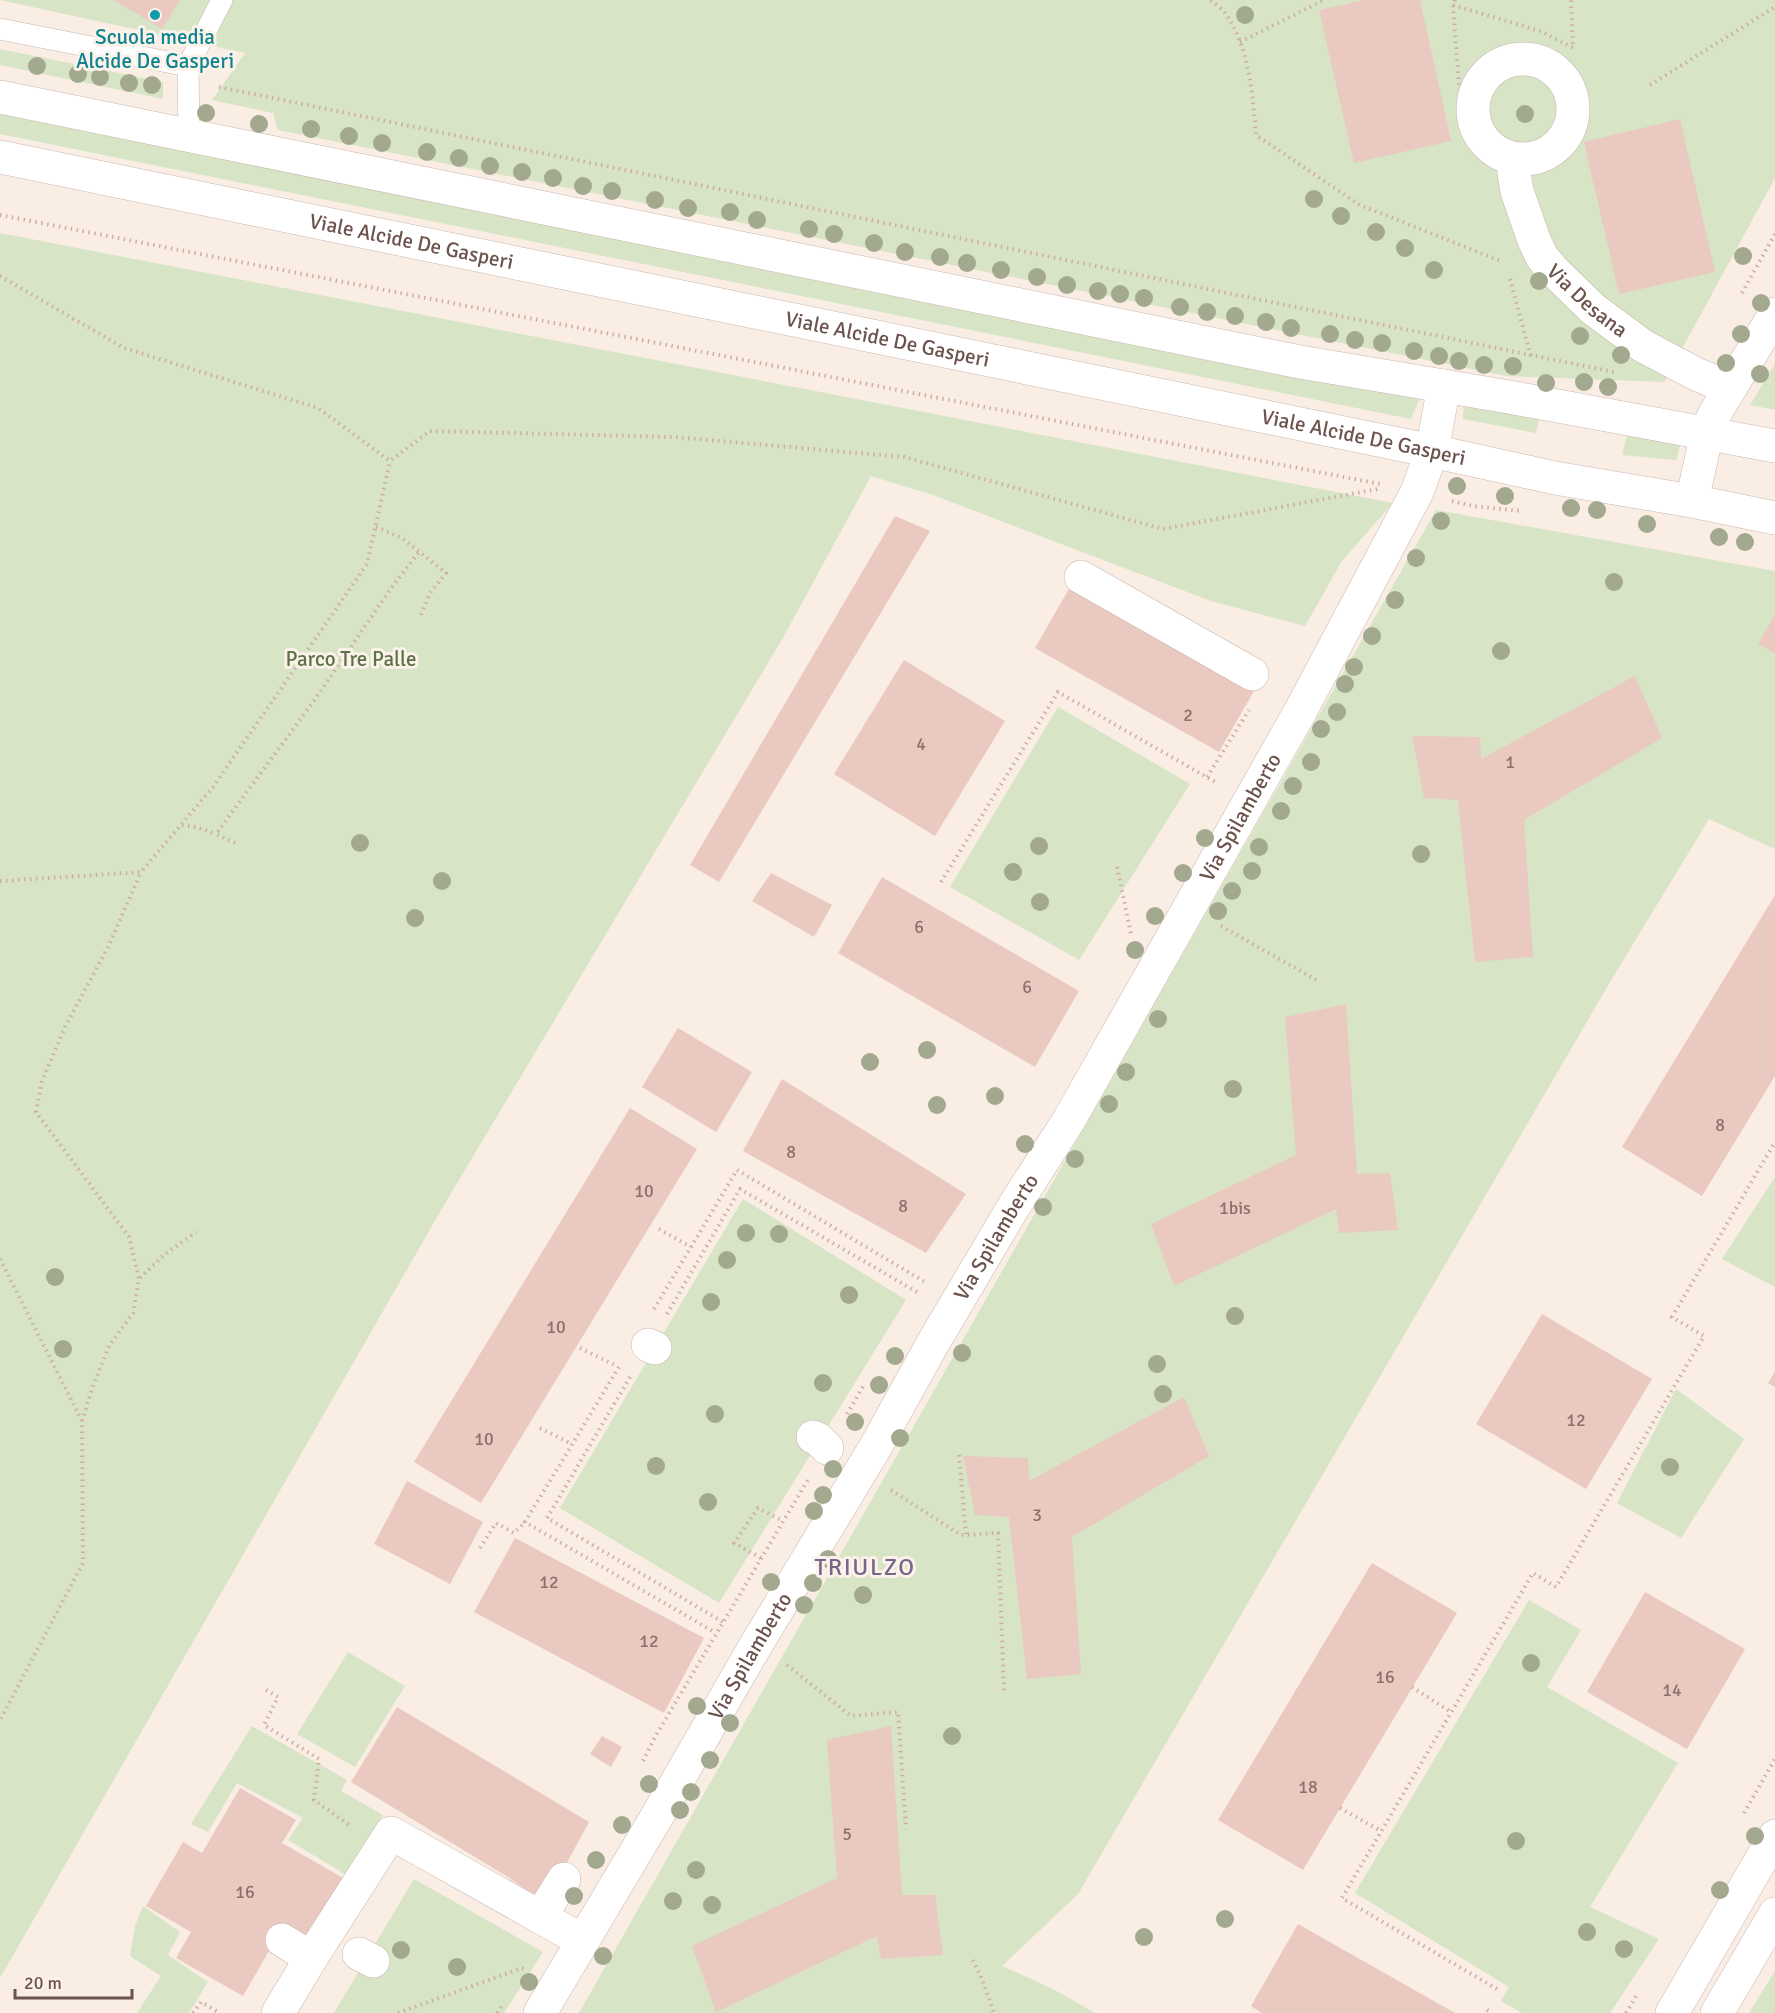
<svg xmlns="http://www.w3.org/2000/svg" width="1775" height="2013" viewBox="0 0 1775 2013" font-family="Signika,sans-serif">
  <rect width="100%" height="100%" fill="#f9ede4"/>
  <path fill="#d7e4c5" d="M0,0H1775V178L1664,382L1506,376L278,130L273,113L212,100L245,53Z
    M0,49L163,82V99L0,65Z
    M0,114L1421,395L1411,419L0,134Z
    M0,233L1393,503L1342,561L1305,626L1211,601L933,495L871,476L784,636L444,1205L0,1978Z
    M1775,364V410L1750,405Z
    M1464,402L1540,414L1536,433L1463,419Z
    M1628,431L1653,436L1680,446L1676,460L1622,455Z
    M1436,510L1775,571V849L1709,819L1610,982L1078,1894L1002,1966L1053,1989L1095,2013H579Z
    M1058,707L1190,784L1079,960L950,887Z
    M1775,1177V1287L1722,1259Z
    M743,1199L906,1300L719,1603L560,1508Z
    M1676,1389L1744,1439L1681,1538L1617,1503Z
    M1529,1600L1581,1630L1547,1687L1678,1763L1590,1907L1659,1939L1610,2013H1522L1501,2001L1509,1987L1355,1893Z
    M348,1652L405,1686L355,1767L297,1734Z
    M252,1726L347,1780L341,1791L383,1815L348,1876L288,1840L303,1818L237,1783L208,1832L191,1824Z
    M414,1879L543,1952L504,2013H334Z
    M143,1906L180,1932L168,1955L208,1982L189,2013H137L161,1976L130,1956L135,1926Z
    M1775,1971V2013H1749Z"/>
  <path fill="#eac9c0" d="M114,0H180L162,29Z
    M1365,0H1420L1451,141L1354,163L1319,10Z
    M1680,119L1715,272L1619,294L1584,142Z
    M895,516L930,531L719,882L690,865Z
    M1074,580L1258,684L1219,752L1035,648Z
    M1775,614V653L1758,644Z
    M904,660L1005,721L935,836L834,774Z
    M1635,676L1662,738L1524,820L1533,957L1475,962L1458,800L1424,798L1412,736L1480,737L1481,759Z
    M771,873L832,905L814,937L752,901Z
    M882,877L1079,991L1035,1067L838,953Z
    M1775,895V1076L1702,1196L1622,1147Z
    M1346,1004L1357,1174L1390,1173L1398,1230L1339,1233L1336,1209L1174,1286L1151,1224L1296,1155L1285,1017Z
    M678,1028L752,1072L716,1132L642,1087Z
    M782,1079L966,1194L926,1253L743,1151Z
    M630,1108L697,1149L481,1503L414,1462Z
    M1542,1314L1652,1379L1586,1489L1476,1424Z
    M1775,1371V1387L1768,1383Z
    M1184,1397L1209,1456L1072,1537L1081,1674L1027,1679L1009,1517L975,1515L963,1456L1028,1458L1029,1481Z
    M407,1481L483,1522L450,1584L374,1544Z
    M515,1538L704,1638L664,1713L474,1612Z
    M1372,1563L1457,1613L1303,1870L1218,1820Z
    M1645,1592L1745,1649L1687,1749L1587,1692Z
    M397,1707L589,1822L545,1903L508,1877L351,1782Z
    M891,1726L902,1895H935L943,1955L881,1959L877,1936L716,2012L692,1946L837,1878L827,1740Z
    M602,1736L622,1747L611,1767L590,1754Z
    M240,1788L296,1820L282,1843L345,1879L305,1948L280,1932L243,1996L176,1958L191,1932L146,1906L183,1842L202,1853Z
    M1298,1924L1455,2013H1262L1251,2006Z"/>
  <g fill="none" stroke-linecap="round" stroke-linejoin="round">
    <g stroke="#c8b4ac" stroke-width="22">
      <path id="lane" d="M0,29L188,66L189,135
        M188,66L222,0"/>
    </g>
    <g stroke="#c8b4ac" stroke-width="34">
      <g id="street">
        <circle cx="1523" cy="109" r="50"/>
        <path id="s1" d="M1515,159L1514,173L1517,191L1534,240L1542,257L1554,271L1593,309L1643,346L1696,374L1730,388"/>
        <path d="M1707,433L1714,415L1775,314"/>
        <path d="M1081,577L1252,674"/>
        <path d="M648,1345L655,1348"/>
        <path d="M813,1437L818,1439L827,1448"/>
        <path d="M540,1917L564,1879"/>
        <path d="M282,1940L311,1958"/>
        <path d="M359,1954L373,1961"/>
        <path d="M278,2013L311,1958L391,1833L583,1941"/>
        <path id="s2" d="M540,2013L656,1818L753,1650L876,1446L933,1343L1014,1206L1069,1120L1301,710L1417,492L1432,451"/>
      </g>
    </g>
    <g stroke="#cdb6ad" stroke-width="34">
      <g id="secondary">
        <path d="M0,97L1300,362L1509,397L1775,446"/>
        <path id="s3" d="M0,157L1432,451L1555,478L1692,501L1775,518"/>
        <path d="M1432,451L1444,386"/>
        <path d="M1692,501L1707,433"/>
        <path d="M1672,2013L1775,1836"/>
        <path d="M1717,2013L1775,1914"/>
      </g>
    </g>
    <path stroke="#cfada3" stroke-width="4" stroke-dasharray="1.5 4.5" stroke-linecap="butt" d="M1211,0C1216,4 1221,8 1225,13C1249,45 1253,97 1256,135L1360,205L1503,262
      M1455,0L1453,5L1459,84L1477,152
      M1453,5L1540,31L1573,48L1571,0
      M1240,42L1324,0
      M1650,85L1775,7
      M219,87L1614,372
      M0,215L1380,484
      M0,276L124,348L318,408L390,461L430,431L674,437L904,457L1163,529L1378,489
      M1510,279L1531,357
      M1742,293L1775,234
      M1452,501L1473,506L1521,511
      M376,527L402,538L446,573L430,593L420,617
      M1207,777L1249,710
      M182,825L196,827L216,834
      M235,843L216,834L316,698L391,588L419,552
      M1117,867L1131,934
      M0,881L141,872L213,787L367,564L390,461
      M941,882L1058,692L1217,783
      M1221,926L1320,982
      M659,1229L691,1247
      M0,1259L82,1421L83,1563L0,1720
      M140,1278L164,1255L196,1232
      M654,1309L737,1170L925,1282
      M667,1314L740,1189L917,1292L920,1291
      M580,1348L617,1366
      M619,1367L525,1522L716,1633
      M630,1377L547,1518L723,1622
      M847,1414L864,1385
      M82,1421L93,1386L109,1346L133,1313L139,1279L129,1237L36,1112L42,1081L65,1027L108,947L141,872
      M540,1428L572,1444
      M959,1455L966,1534
      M891,1490L961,1535L998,1533L1004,1690
      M480,1548L496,1523L514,1533L525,1522
      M761,1558L734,1543L758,1508L783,1521
      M787,1665L851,1716L898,1712L906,1829
      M1412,1687L1451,1712
      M266,1690L278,1697L264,1725L319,1759L314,1800L352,1827
      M643,1761L655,1737L809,1478
      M1340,1808L1381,1831
      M1744,1813L1775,1759
      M973,1960L982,1979L994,2013
      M1497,1989L1342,1898L1533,1573L1556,1587L1704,1336L1672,1317L1775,1142
      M1487,2010L1492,2013
      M193,2013L201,2002L220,2013
      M398,2013L522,1968L525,1969
      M497,2013L503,2004
      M1626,2013L1638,1993"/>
    <use href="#lane" stroke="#fff" stroke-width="21"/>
    <use href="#street" stroke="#fff" stroke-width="33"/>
    <use href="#secondary" stroke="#fff" stroke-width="33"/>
  </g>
  <g fill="#a2a98e">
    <circle cx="1245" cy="15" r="9"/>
    <circle cx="37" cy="66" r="9"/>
    <circle cx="78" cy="74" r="9"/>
    <circle cx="100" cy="77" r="9"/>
    <circle cx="129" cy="83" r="9"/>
    <circle cx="152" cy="85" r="9"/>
    <circle cx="206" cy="113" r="9"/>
    <circle cx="1525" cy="114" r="9"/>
    <circle cx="259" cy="124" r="9"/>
    <circle cx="311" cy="129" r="9"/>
    <circle cx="349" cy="136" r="9"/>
    <circle cx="382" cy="143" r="9"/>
    <circle cx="427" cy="152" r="9"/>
    <circle cx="459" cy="158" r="9"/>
    <circle cx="490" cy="166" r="9"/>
    <circle cx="522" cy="172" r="9"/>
    <circle cx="553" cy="178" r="9"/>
    <circle cx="583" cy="186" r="9"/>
    <circle cx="612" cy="191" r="9"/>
    <circle cx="1314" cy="199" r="9"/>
    <circle cx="655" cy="200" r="9"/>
    <circle cx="688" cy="208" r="9"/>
    <circle cx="730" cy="212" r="9"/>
    <circle cx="1341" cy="216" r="9"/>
    <circle cx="757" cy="220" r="9"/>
    <circle cx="809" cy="229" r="9"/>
    <circle cx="1376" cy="232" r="9"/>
    <circle cx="834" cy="234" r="9"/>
    <circle cx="874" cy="243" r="9"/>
    <circle cx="1405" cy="248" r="9"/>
    <circle cx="905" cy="252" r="9"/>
    <circle cx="1743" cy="256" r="9"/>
    <circle cx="940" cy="257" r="9"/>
    <circle cx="967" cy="263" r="9"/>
    <circle cx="1001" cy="270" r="9"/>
    <circle cx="1434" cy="270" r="9"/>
    <circle cx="1037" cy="277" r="9"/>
    <circle cx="1539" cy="281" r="9"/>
    <circle cx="1067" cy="285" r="9"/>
    <circle cx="1098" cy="291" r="9"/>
    <circle cx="1120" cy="294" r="9"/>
    <circle cx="1144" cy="298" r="9"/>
    <circle cx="1761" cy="303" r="9"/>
    <circle cx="1180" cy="307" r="9"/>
    <circle cx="1207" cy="312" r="9"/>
    <circle cx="1235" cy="316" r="9"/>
    <circle cx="1266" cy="322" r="9"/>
    <circle cx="1291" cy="328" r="9"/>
    <circle cx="1330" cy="334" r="9"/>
    <circle cx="1741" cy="334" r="9"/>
    <circle cx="1580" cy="336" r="9"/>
    <circle cx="1355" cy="340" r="9"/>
    <circle cx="1382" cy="343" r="9"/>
    <circle cx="1414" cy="351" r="9"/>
    <circle cx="1621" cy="355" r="9"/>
    <circle cx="1439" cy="356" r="9"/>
    <circle cx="1459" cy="361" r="9"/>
    <circle cx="1726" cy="363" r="9"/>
    <circle cx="1484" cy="365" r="9"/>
    <circle cx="1513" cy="366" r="9"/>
    <circle cx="1760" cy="374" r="9"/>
    <circle cx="1584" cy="382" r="9"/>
    <circle cx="1546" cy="383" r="9"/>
    <circle cx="1608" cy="387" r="9"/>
    <circle cx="1457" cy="486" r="9"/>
    <circle cx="1505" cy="496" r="9"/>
    <circle cx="1571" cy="508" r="9"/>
    <circle cx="1597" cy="510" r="9"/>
    <circle cx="1441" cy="521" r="9"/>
    <circle cx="1647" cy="524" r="9"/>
    <circle cx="1719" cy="537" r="9"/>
    <circle cx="1745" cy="542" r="9"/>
    <circle cx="1416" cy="558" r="9"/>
    <circle cx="1614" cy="582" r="9"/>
    <circle cx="1395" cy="600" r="9"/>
    <circle cx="1372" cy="636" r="9"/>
    <circle cx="1501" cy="651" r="9"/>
    <circle cx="1354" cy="667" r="9"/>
    <circle cx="1345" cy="684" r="9"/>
    <circle cx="1337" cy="712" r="9"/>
    <circle cx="1321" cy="729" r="9"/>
    <circle cx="1311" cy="762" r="9"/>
    <circle cx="1293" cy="786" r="9"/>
    <circle cx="1281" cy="811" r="9"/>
    <circle cx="1205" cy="838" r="9"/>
    <circle cx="360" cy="843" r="9"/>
    <circle cx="1039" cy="846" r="9"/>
    <circle cx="1259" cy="847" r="9"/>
    <circle cx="1421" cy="854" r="9"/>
    <circle cx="1252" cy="871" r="9"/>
    <circle cx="1013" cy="872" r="9"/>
    <circle cx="1183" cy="873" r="9"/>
    <circle cx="442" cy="881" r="9"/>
    <circle cx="1232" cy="891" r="9"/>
    <circle cx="1040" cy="902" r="9"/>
    <circle cx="1218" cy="911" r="9"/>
    <circle cx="1155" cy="916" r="9"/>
    <circle cx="415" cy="918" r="9"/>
    <circle cx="1135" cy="950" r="9"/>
    <circle cx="1158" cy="1019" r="9"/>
    <circle cx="927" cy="1050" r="9"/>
    <circle cx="870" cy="1062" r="9"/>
    <circle cx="1126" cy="1072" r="9"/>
    <circle cx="1233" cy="1089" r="9"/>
    <circle cx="995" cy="1096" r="9"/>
    <circle cx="1109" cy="1104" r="9"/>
    <circle cx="937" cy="1105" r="9"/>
    <circle cx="1025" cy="1144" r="9"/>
    <circle cx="1075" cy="1159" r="9"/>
    <circle cx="1043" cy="1207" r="9"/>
    <circle cx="746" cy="1233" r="9"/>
    <circle cx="779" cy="1234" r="9"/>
    <circle cx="727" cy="1260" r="9"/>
    <circle cx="55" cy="1277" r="9"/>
    <circle cx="849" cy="1295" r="9"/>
    <circle cx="711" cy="1302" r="9"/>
    <circle cx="1235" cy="1316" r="9"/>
    <circle cx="63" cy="1349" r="9"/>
    <circle cx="962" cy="1353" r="9"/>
    <circle cx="895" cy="1356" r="9"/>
    <circle cx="1157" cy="1364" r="9"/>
    <circle cx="823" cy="1383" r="9"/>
    <circle cx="879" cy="1385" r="9"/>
    <circle cx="1163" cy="1394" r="9"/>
    <circle cx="715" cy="1414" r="9"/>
    <circle cx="855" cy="1422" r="9"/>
    <circle cx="900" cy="1438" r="9"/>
    <circle cx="656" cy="1466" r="9"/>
    <circle cx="1670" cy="1467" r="9"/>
    <circle cx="833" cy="1469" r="9"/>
    <circle cx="823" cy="1495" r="9"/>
    <circle cx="708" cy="1502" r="9"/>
    <circle cx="814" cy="1511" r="9"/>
    <circle cx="828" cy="1559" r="9"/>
    <circle cx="771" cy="1582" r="9"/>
    <circle cx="813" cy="1583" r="9"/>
    <circle cx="863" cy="1595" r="9"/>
    <circle cx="804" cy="1605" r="9"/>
    <circle cx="1531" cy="1663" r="9"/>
    <circle cx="697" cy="1706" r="9"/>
    <circle cx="730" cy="1723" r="9"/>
    <circle cx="952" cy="1736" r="9"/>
    <circle cx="710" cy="1760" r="9"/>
    <circle cx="649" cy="1784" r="9"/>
    <circle cx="691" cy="1792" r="9"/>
    <circle cx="680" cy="1810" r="9"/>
    <circle cx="622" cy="1825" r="9"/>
    <circle cx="1755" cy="1836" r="9"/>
    <circle cx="1516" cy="1841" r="9"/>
    <circle cx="596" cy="1860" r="9"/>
    <circle cx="696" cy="1870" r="9"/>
    <circle cx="1720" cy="1890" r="9"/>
    <circle cx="574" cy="1896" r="9"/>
    <circle cx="673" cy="1901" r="9"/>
    <circle cx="712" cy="1905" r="9"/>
    <circle cx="1225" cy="1919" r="9"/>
    <circle cx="1587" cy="1932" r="9"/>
    <circle cx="1144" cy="1937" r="9"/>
    <circle cx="1624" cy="1949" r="9"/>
    <circle cx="401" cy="1950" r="9"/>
    <circle cx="603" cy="1956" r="9"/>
    <circle cx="457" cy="1967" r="9"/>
    <circle cx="529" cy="1982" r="9"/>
  </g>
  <circle fill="#0f9aa8" stroke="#fcf2ea" stroke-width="2" cx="155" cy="15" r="6"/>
  <g text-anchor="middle" stroke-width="6" stroke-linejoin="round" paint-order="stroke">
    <g font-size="18" fill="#8c706a">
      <text x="1188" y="721">2</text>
      <text x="921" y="750">4</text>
      <text x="1510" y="768">1</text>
      <text x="919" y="933">6</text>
      <text x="1027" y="993">6</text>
      <text x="1720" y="1131">8</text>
      <text x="791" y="1158">8</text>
      <text x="644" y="1197">10</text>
      <text x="903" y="1212">8</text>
      <text x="1235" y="1214">1bis</text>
      <text x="556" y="1333">10</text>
      <text x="1576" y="1426">12</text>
      <text x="484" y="1445">10</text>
      <text x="1037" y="1521">3</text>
      <text x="549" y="1588">12</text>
      <text x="649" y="1647">12</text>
      <text x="1385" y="1683">16</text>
      <text x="1672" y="1696">14</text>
      <text x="1308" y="1793">18</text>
      <text x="847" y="1840">5</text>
      <text x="245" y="1898">16</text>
    </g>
    <g font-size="21" fill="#0d838f" stroke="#fcf2ea">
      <text x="155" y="44">Scuola media<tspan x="155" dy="24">Alcide De Gasperi</tspan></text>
    </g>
    <g font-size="21" fill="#6d534d" stroke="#fcf2ea">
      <text dy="7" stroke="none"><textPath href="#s3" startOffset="420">Viale Alcide De Gasperi</textPath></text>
      <text dy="7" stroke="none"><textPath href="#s1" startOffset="166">Via Desana</textPath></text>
      <text dy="7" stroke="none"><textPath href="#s3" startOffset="906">Viale Alcide De Gasperi</textPath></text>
      <text dy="7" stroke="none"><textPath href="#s3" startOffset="1392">Viale Alcide De Gasperi</textPath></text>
      <text dy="7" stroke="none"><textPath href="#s2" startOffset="1386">Via Spilamberto</textPath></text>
      <text dy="7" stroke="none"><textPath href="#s2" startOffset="900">Via Spilamberto</textPath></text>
      <text dy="7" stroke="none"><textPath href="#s2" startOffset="414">Via Spilamberto</textPath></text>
    </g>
    <g font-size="21" fill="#5b7247" stroke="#fcf2ea">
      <text x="351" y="666">Parco Tre Palle</text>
    </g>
    <g font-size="24" letter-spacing="1.5" fill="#78668a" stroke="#fcf2ea">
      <text x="865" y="1575">TRIULZO</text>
    </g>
  </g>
  <path d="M15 1989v9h117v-9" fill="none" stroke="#6d534d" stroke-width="3"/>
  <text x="24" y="1989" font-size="18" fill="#6d534d" stroke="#fcf2ea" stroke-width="4.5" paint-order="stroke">20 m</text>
</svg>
